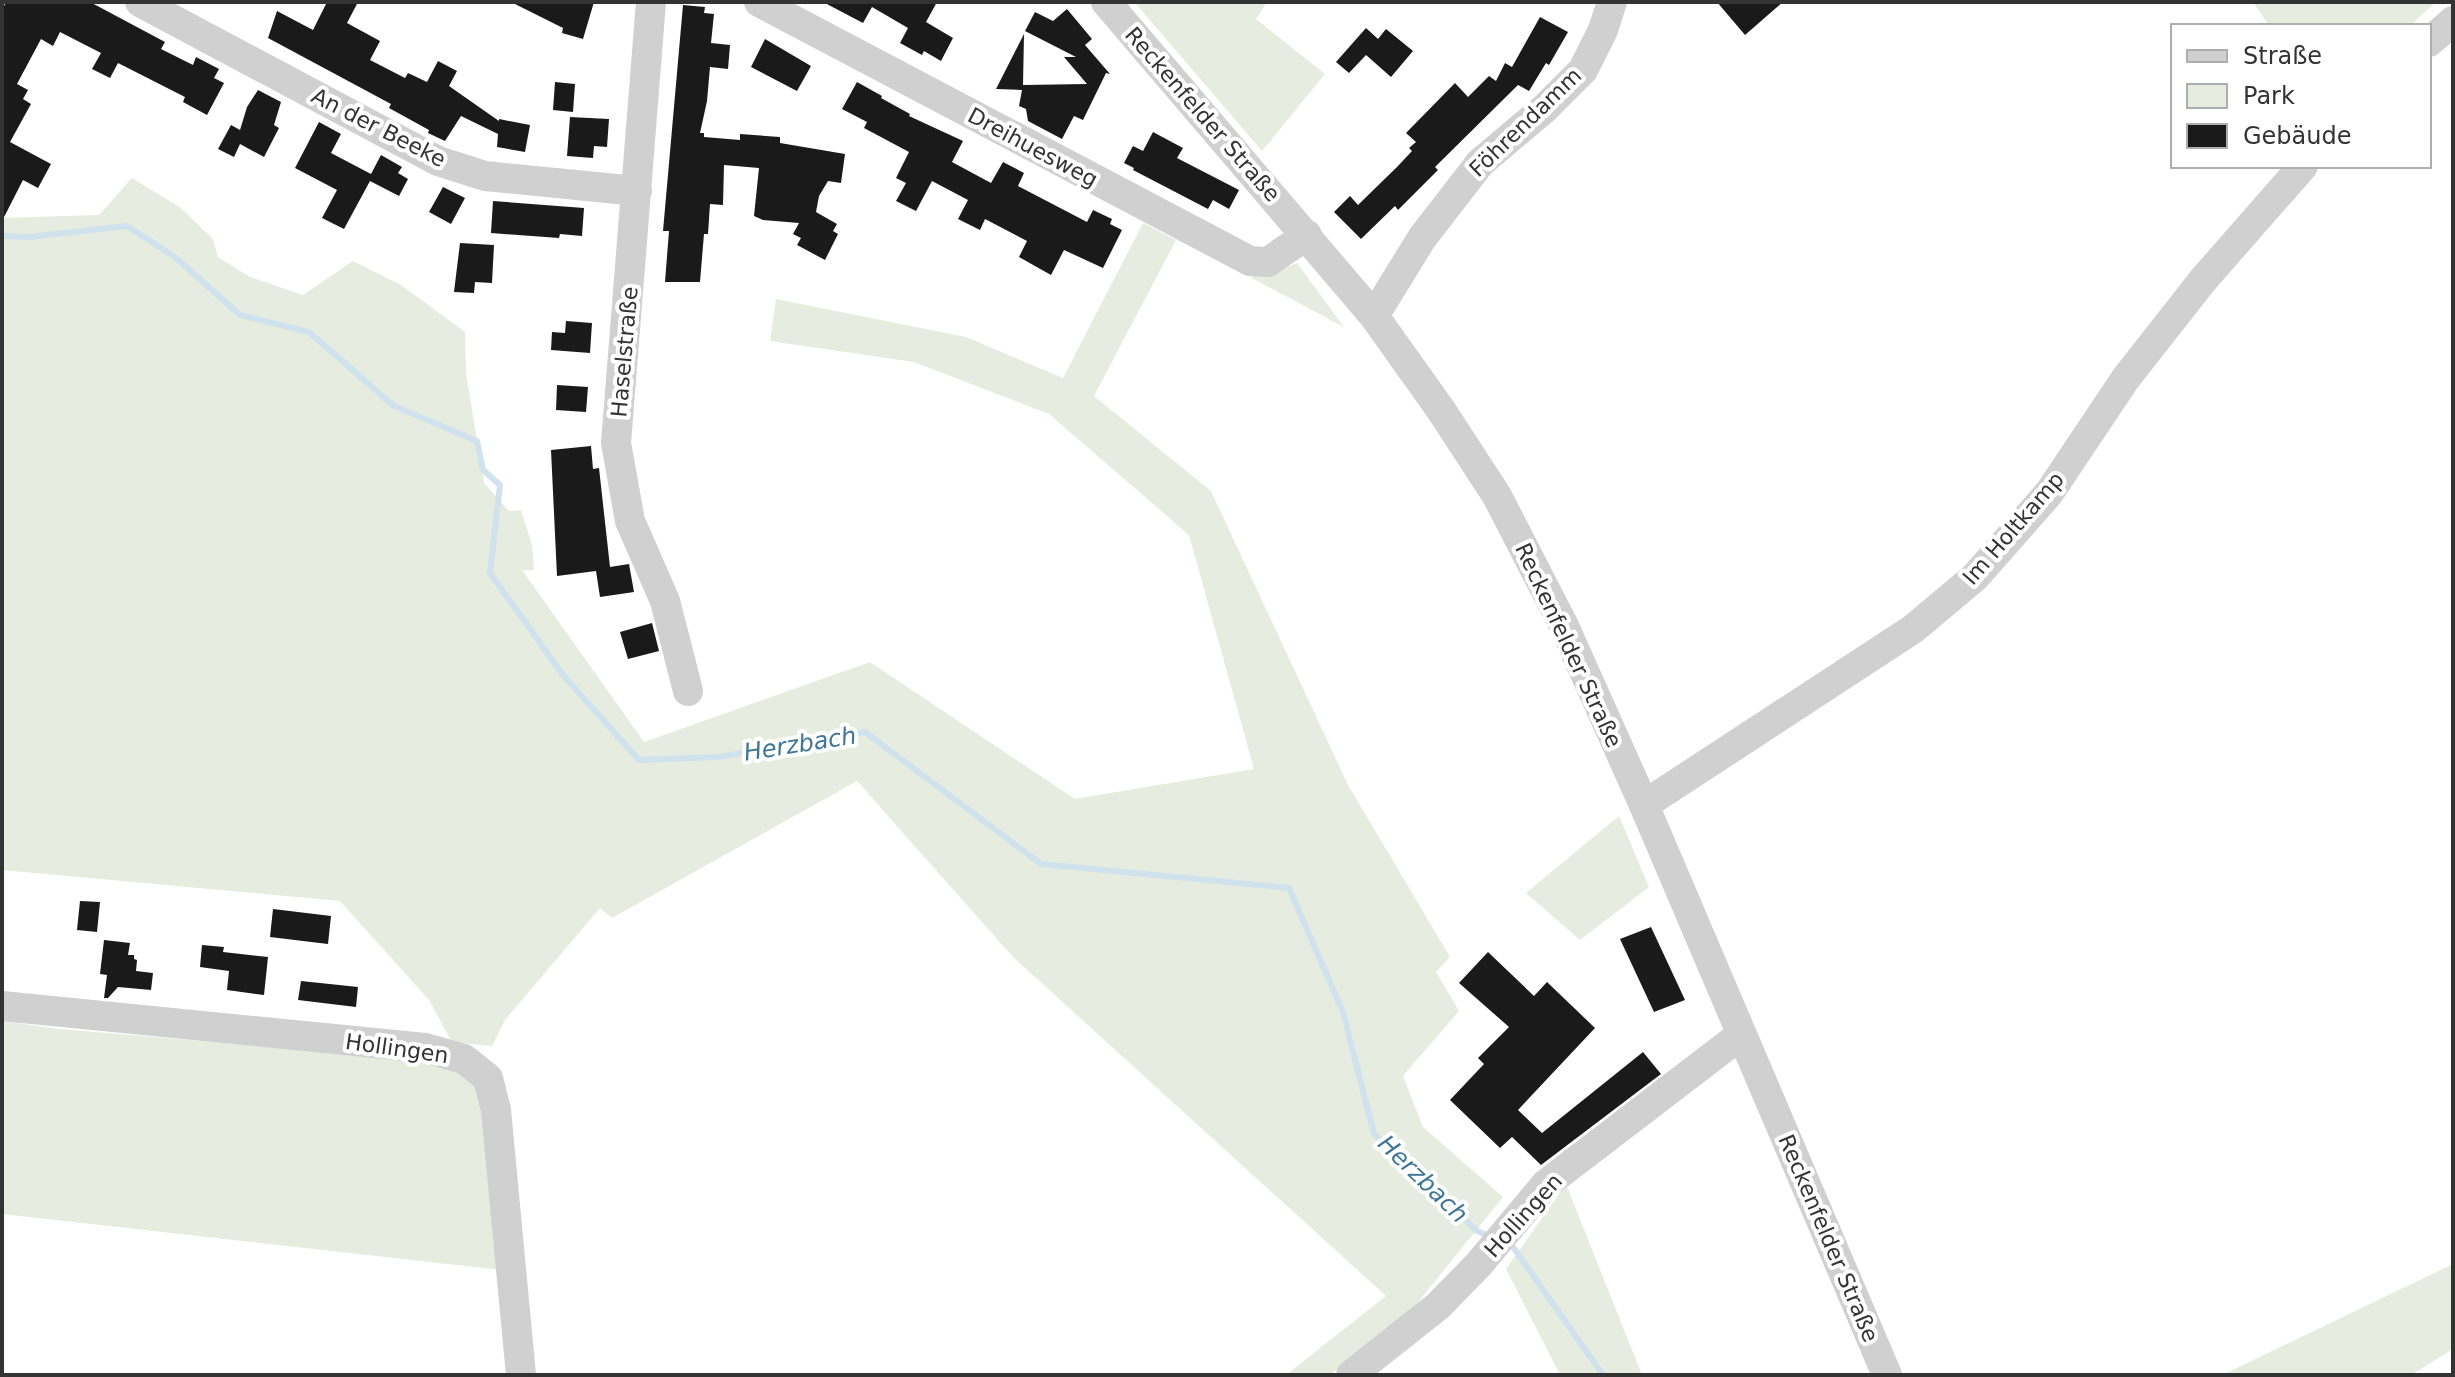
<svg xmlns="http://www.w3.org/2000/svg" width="2455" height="1377" viewBox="0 0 2455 1377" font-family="'DejaVu Sans',sans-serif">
  <rect width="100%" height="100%" fill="#fff"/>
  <path fill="#e6ecdf" d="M1138,2H1267L1256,19L1325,74L1262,151L1136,4Z
    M2253,2H2436L2410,26H2269Z
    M132,178L181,208L213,239L218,257L250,277L303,295L353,261L401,285L465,332L466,373L484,483L509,511L521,510L532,545L534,570H522L644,742L870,662L1075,799L1254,769L1189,535L1049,414L914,362L770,341L776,299L966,337L1063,378L1143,223L1176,240L1094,396L1211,491L1348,785L1450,957L1436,972L1459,1011L1403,1076L1423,1127L1503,1197L1410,1312L1330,1375H1286L1386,1296L1013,957L857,781L612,918L600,908L505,1020L492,1046L452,1042L429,1000L340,901L2,870V218L99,215Z
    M1297,263L1344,327L1250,277L1275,273Z
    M1619,816L1649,887L1580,940L1526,893Z
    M2,1021L60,1029L424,1060C443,1064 460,1067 474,1081C495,1102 498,1235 501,1270L2,1214Z
    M1566,1184L1642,1375H1560L1506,1269Z
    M2453,1264V1349L2411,1375H2222Z"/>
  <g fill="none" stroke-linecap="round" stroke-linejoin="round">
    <path stroke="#cfe2ee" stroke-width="6" d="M2,236L29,237L127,226L175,257L240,315L309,332L394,406L477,441L483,470L500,485L490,573L563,675L639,760L718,757L865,732L1041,864L1289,888L1343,1012L1374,1134L1477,1231L1491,1237
      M1505,1244L1513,1247L1603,1375"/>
  </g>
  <path fill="#1a1a1a" d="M6,2H90L165,42L161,49L193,65L196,57L219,69L214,78L224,83L207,115L183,102L185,97L118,63L110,78L92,69L101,53L60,32L53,46L41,39L17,84L28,90L23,99L31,104L10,142L51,164L38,188L23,180L2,221V10Z
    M327,2H358L347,23L380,41L370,60L405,78L408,73L427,82L438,61L457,71L449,86L499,121V119L530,125L525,152L497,147L498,134L461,116L445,141L428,133L429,130L389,108L391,104L268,38L277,11L313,30Z
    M511,2H594L583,39L562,33L563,28Z
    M823,2H937L926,22L953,38L941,61L924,51L922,55L900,43L908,28L872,7L863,23Z
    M1717,2H1783L1745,35Z
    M683,5L705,7L704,13L714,14L711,43L730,45L728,69L710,67L707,101L700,133H704V137L740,140V134L780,137V143L845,154L841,183L828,181L819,196L816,212L837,224L833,231L838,234L825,260L797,245L801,238L793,234L799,223L763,220L754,216L759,168L724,165L723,205L710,204L708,234H704L700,282H665L669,231H663Z
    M1067,9L1092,39L1085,45L1110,74L1106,73L1083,120L1074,116L1062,139L1028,121L1026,109L1019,106L1022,90L996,89L1024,34L1023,85L1087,84L1064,57H1076L1025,31L1035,12L1053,21Z
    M1540,17L1568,32L1549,65L1546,63L1529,91L1518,85L1435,167L1438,170L1398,210L1395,206L1361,239L1334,212L1350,196L1358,205L1397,167L1412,151L1409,148L1416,142L1406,133L1455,83L1468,97L1489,76L1496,81L1505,63L1512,67Z
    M1366,28L1378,39L1386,29L1413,51L1391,77L1366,55L1349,73L1336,62Z
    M765,39L811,66L797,91L751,67Z
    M555,82L575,84L573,112L553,110Z
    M857,82L882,96L881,98L910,114L909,116L963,141L952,162L991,183L1003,162L1024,173L1018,186L1087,222L1093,210L1112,219L1110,224L1122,230L1103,268L1064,250L1051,275L1019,257L1027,241L985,219L980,230L958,219L968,200L932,181L916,211L896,201L906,183L896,178L909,152L864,128L867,122L842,109Z
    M258,90L281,102L274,125L279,128L264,157L240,144L234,157L218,149L231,125L240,130L247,107Z
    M570,117L609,119L607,147L594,146L593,158L567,156Z
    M319,122L341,134L331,153L371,174L381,155L402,167L398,173L408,179L399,196L370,181L344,229L322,218L337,190L295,168Z
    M1153,132L1183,148L1177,158L1239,190L1229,209L1213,200L1208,209L1133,170L1134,168L1124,163L1133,146L1143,151Z
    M443,187L465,198L451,224L429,212Z
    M493,201L584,208L582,236L560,234L559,238L491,233Z
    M460,243L494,245L492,283L475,282L474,293L454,292Z
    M566,321L592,323L590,353L551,350L552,332L565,333Z
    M557,385L588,387L586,412L556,410Z
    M591,446L593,469L599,468L610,567L629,564L634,592L600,597L596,571L557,576L551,450Z
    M652,623L659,651L628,659L620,632Z
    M80,901L100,902L97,932L77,930Z
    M273,909L331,916L328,944L270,937Z
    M1651,927L1685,1000L1654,1012L1620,939Z
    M104,940L130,943L128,955H134V959L137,960L136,971L153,973L151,990L118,987L108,998H104L107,975L100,974Z
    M202,945L224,947L223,952L268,957L264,995L227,990L229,971L200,967Z
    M1488,952L1534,996L1547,982L1595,1028L1518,1110L1542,1133L1643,1052L1661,1074L1541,1165L1512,1137L1500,1148L1450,1100L1484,1064L1478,1058L1509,1027L1459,983Z
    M301,981L358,987L356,1007L298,1000Z"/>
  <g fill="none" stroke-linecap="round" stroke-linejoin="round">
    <path stroke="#d0d0d0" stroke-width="30" d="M140,2L438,161L485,176L637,191
      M651,2L616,443L630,521L665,601L688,691
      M759,2L1250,261L1268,262L1307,235
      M1106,2L1374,316L1441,410L1497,496L1563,624L1644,805L1887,1375
      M2429,42L2453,21
      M1374,316L1422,238L1480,163L1544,109L1583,70L1603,30L1612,2
      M1644,805L1913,629L1975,577L2049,493L2126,378L2203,280L2303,166
      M2,1006L425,1048L464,1059L488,1078L496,1110L521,1375
      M1351,1375L1438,1306L1479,1264L1546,1184L1742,1034"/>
  </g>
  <g text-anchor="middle" stroke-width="8" stroke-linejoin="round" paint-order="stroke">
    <g font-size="22" fill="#333" stroke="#fff">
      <text transform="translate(1203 114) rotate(49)" y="8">Reckenfelder Straße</text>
      <text transform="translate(1525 122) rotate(-44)" y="8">Föhrendamm</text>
      <text transform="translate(379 127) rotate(27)" y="8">An der Beeke</text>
      <text transform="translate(1033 147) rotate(28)" y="8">Dreihuesweg</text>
      <text transform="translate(624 352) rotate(-85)" y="8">Haselstraße</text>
      <text transform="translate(2013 528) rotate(-49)" y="8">Im Holtkamp</text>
      <text transform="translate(1569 645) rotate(65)" y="8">Reckenfelder Straße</text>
      <text transform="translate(397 1048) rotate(8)" y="8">Hollingen</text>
      <text transform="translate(1523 1215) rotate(-48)" y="8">Hollingen</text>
      <text transform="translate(1829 1238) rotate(67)" y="8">Reckenfelder Straße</text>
    </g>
    <g font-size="24" font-style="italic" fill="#3f7597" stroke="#fff">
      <text transform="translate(800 744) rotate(-9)" y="8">Herzbach</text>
      <text transform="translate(1423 1179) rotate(44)" y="8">Herzbach</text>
    </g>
  </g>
  <rect width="2455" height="1377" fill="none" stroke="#333333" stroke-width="8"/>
  <rect x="2171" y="24" width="260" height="144" fill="#ffffff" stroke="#adadad" stroke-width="2"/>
  <rect x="2187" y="50" width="40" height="12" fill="#d0d0d0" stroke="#adadad" stroke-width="2"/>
  <text x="2243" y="64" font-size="24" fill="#333333">Straße</text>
  <rect x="2187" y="84" width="40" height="24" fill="#e6ecdf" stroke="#adadad" stroke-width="2"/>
  <text x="2243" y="104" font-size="24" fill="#333333">Park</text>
  <rect x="2187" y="124" width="40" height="24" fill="#1a1a1a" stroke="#adadad" stroke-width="2"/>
  <text x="2243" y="144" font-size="24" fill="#333333">Gebäude</text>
</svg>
